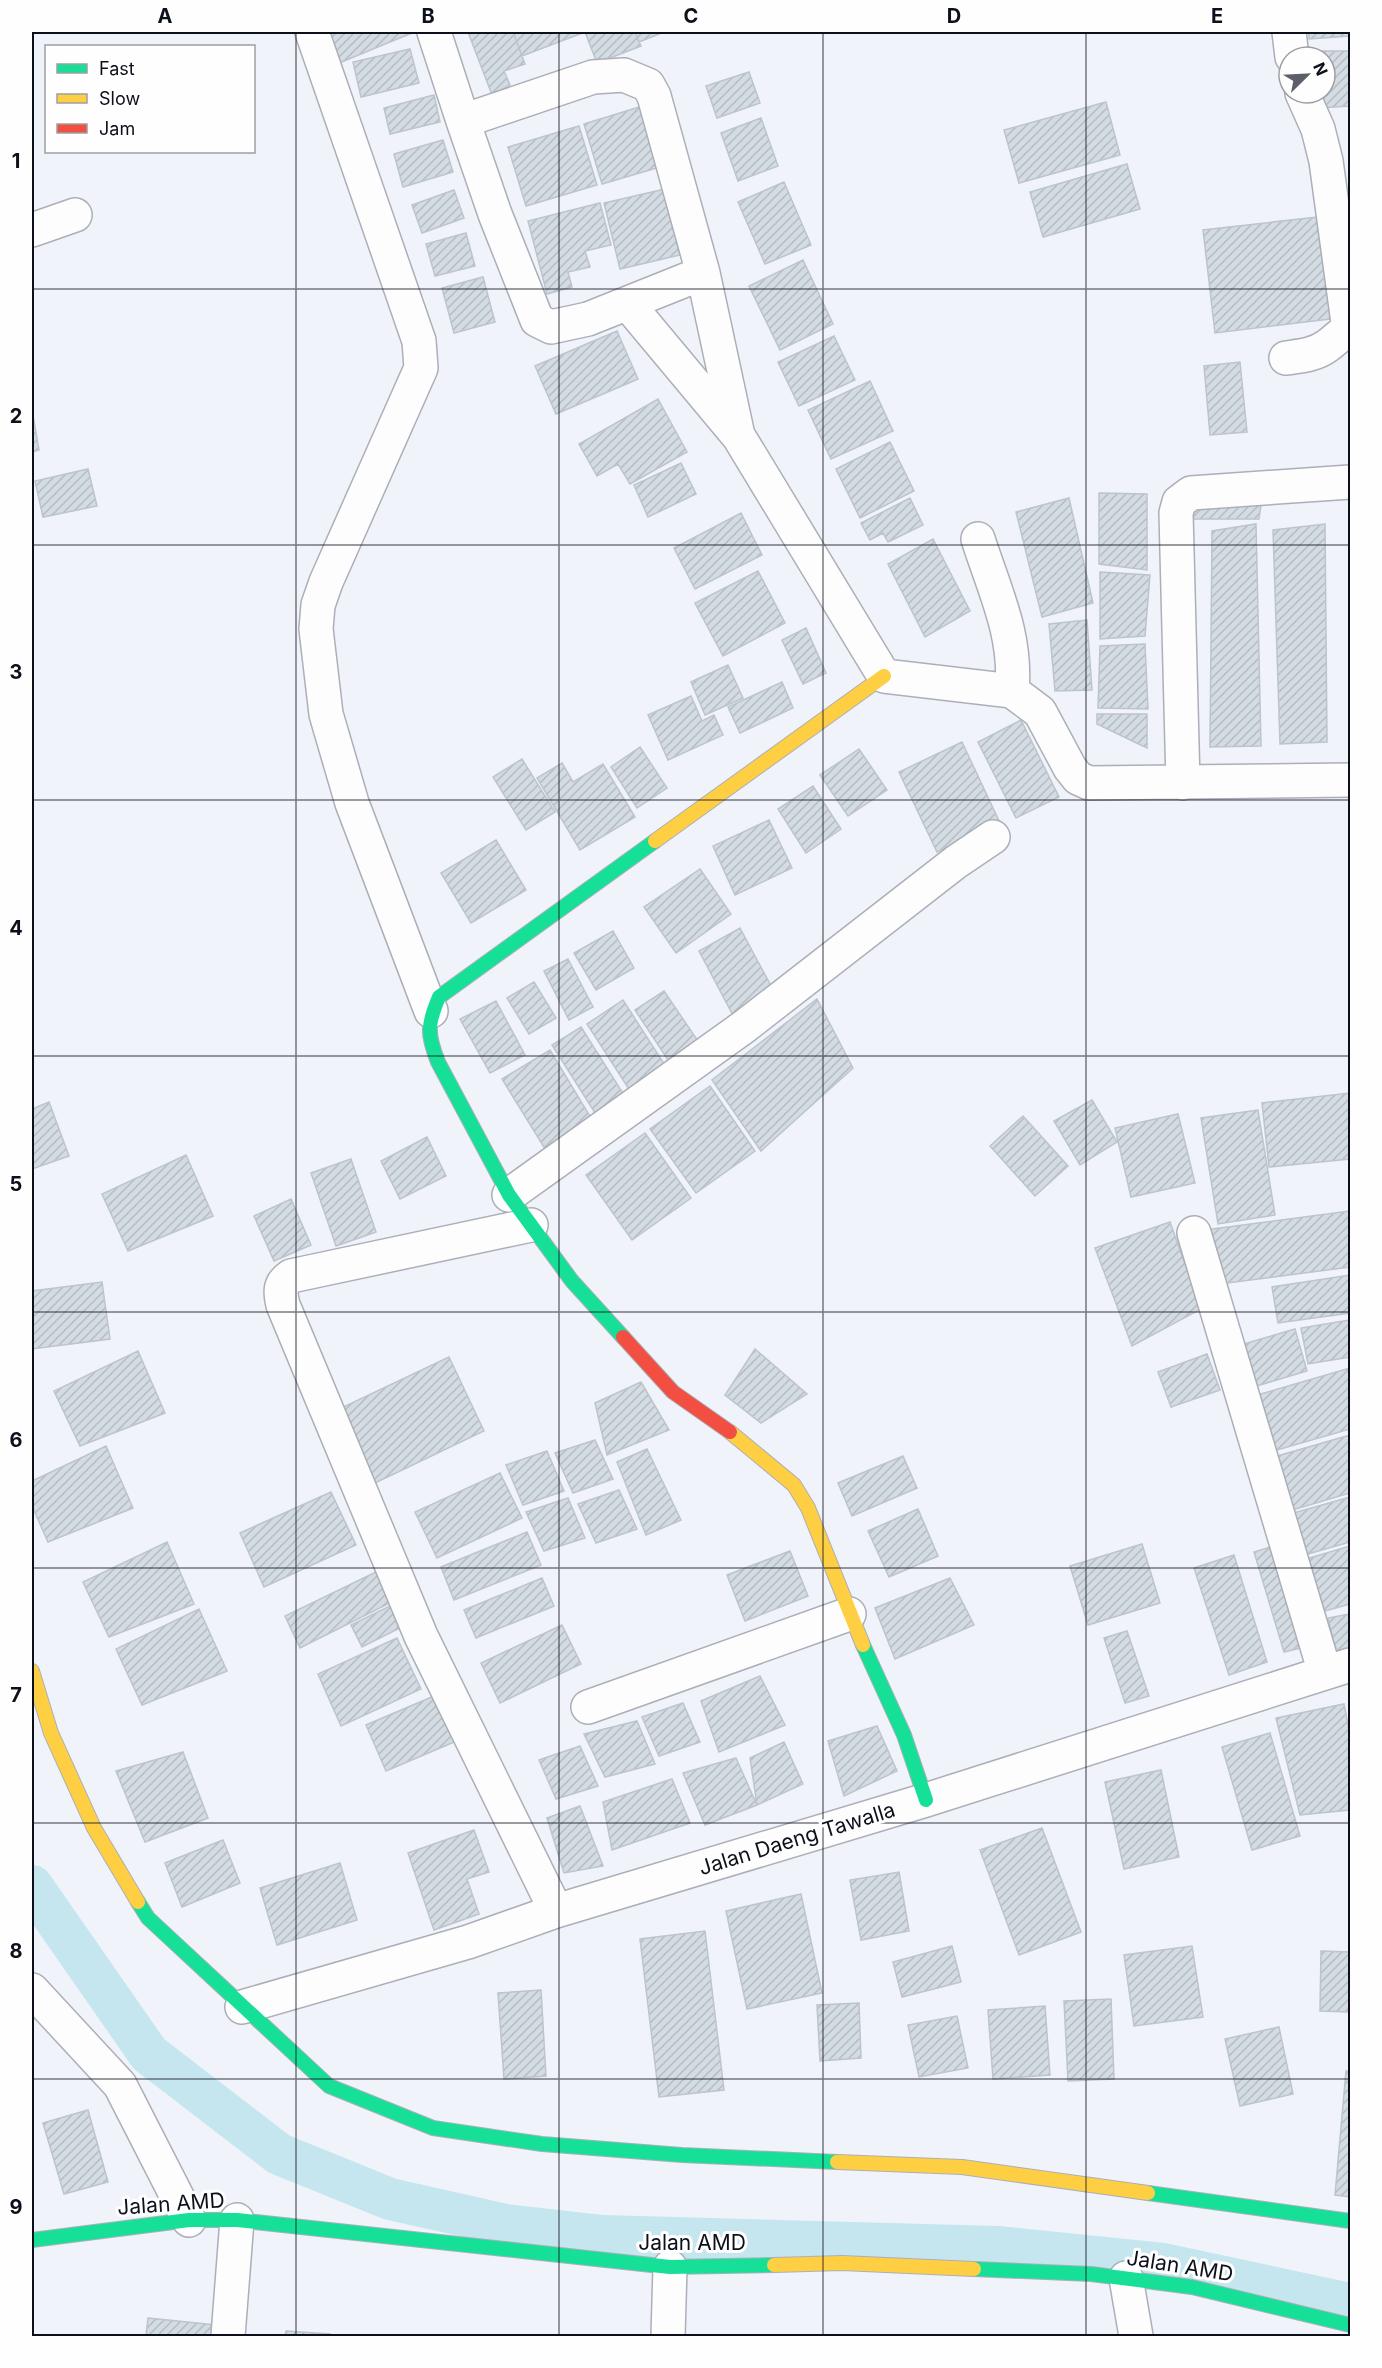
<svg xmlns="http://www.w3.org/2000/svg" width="1382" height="2368" viewBox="0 0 1382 2368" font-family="Inter,sans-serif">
  <defs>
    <pattern id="building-hatch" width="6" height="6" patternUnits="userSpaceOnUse" patternTransform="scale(1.5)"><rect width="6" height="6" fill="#d4dce3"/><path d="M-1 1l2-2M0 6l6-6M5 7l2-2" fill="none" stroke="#b5bcc2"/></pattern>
  </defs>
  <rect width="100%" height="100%" fill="#f0f3fa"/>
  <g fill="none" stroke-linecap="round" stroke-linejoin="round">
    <path stroke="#c5e6ee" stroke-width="42" d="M32,1886L149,2054L279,2154L390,2199L506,2225L603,2236L997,2247L1163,2264L1350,2304"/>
  </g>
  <path fill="url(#building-hatch)" stroke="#bdc4cc" stroke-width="1.5" d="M322,32H412V33L332,66Z
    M468,32H513L525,64L504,71L510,85L492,95Z
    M513,32H585L522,56Z
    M585,32H635L641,46L597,63Z
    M635,32H664L639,42Z
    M1309,32H1350V36L1309,39Z
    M410,49L419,83L361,97L353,62Z
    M1316,51H1350V106L1319,108L1318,93H1325V57H1316Z
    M749,72L760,103L717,118L706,86Z
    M434,95L440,122L390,134L384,108Z
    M1106,102L1120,155L1019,183L1004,130Z
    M649,104L667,165L602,184L584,124Z
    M761,118L778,166L738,181L721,133Z
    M579,126L597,185L526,206L508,147Z
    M443,140L453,172L403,187L394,154Z
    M1127,164L1140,209L1043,237L1030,192Z
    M784,182L811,245L765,264L738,202Z
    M665,189L680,255L620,269L604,203Z
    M454,190L464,218L422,233L412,205Z
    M600,203L611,245L585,251L590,267L568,272L572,287L547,294L528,221Z
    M1326,216L1338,318L1215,333L1203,230Z
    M466,233L475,266L435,276L426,244Z
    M803,260L833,324L780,350L749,286Z
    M483,277L495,322L454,333L442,288Z
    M617,331L638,379L556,414L535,366Z
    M834,336L855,380L799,406L778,362Z
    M1240,362L1247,432L1210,435L1204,366Z
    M870,381L893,431L831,459L808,410Z
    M658,399L687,452L630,484L618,464L597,476L579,444Z
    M32,410L39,450L32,452Z
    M890,442L914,491L860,518L836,469Z
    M681,463L696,494L648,517L634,485Z
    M88,469L97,506L43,517L35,481Z
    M1099,493L1147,494V570L1099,564Z
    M910,498L923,525L888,542L883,533L870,540L861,523Z
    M1069,498L1093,603L1042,617L1016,512Z
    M1193,498H1262L1259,519H1192Z
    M741,513L762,555L695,589L674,548Z
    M1256,524L1261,746L1210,747L1212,531Z
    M1325,524L1327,742L1280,744L1273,530Z
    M933,539L970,611L925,637L888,564Z
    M758,571L785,623L723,656L695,603Z
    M1100,572L1150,575L1145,636L1100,639Z
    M1087,620L1092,690L1055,691L1049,624Z
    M806,628L826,673L803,684L782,640Z
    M1145,644L1148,709L1098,708L1100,646Z
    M728,665L743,698L705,715L691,682Z
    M782,682L793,708L740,733L728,707Z
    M691,696L702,721L714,715L723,735L668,760L648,715Z
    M1097,714H1147V748L1097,724Z
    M1021,720L1059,797L1016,818L978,742Z
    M962,742L1000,823L937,852L899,772Z
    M640,747L667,788L637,808L611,767Z
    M859,749L887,790L848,816L820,775Z
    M522,759L555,812L526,830L493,777Z
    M562,763L573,782L603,764L635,817L580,850L537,778Z
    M813,786L841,829L806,853L778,809Z
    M769,820L792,868L735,895L713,846Z
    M496,840L526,890L471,923L441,873Z
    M700,869L731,914L676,953L644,907Z
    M740,928L778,999L736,1021L699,951Z
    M613,931L634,968L596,990L574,953Z
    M568,959L593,1007L569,1020L544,971Z
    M534,982L556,1018L529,1034L507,998Z
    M664,991L704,1050L674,1069L635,1010Z
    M817,999L853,1068L761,1151L712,1080Z
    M623,1000L670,1073L634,1097L587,1024Z
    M496,1001L525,1055L490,1073L460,1019Z
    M581,1027L631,1106L602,1124L552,1045Z
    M550,1050L597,1128L550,1157L502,1079Z
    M710,1086L755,1151L696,1193L650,1129Z
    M1350,1093V1159L1269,1167L1262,1103Z
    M1092,1100L1117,1142L1080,1165L1054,1121Z
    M49,1102L69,1156L32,1169V1109Z
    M1258,1110L1275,1215L1218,1224L1201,1118Z
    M1178,1114L1195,1183L1131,1197L1115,1128Z
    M1023,1116L1068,1166L1035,1196L990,1146Z
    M645,1133L691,1198L632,1240L586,1175Z
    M427,1137L446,1176L400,1199L381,1161Z
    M186,1155L213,1216L128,1251L102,1194Z
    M351,1159L376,1232L336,1246L311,1173Z
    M291,1199L311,1245L274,1261L254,1216Z
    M1349,1211L1350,1267L1212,1285L1205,1230Z
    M1170,1222L1201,1309L1132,1346L1095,1248Z
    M1350,1275V1313L1278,1323L1272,1287Z
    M102,1282L110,1339L32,1349V1291Z
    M1350,1320V1357L1308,1364L1301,1328Z
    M1295,1329L1307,1371L1243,1390L1230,1348Z
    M755,1349L807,1394L761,1423L725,1395Z
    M138,1351L165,1413L80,1446L54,1391Z
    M1207,1354L1220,1390L1171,1407L1158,1372Z
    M449,1357L484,1431L375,1483L339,1409Z
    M1350,1368V1429L1263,1454L1247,1398Z
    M641,1382L669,1430L607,1455L595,1403Z
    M1350,1435V1493L1282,1513L1267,1459Z
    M595,1440L613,1479L573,1493L555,1453Z
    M106,1446L133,1508L48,1542L32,1506V1481Z
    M647,1449L681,1520L646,1535L617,1462Z
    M547,1451L564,1491L523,1505L506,1465Z
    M903,1456L917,1488L852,1516L838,1483Z
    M500,1473L522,1518L437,1558L415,1512Z
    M619,1490L637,1529L596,1543L578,1504Z
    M331,1492L356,1545L264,1587L240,1533Z
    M1350,1497V1542L1294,1558L1283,1516Z
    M568,1498L585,1538L544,1551L526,1512Z
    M918,1509L938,1556L889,1577L868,1531Z
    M527,1532L541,1565L454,1600L441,1567Z
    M167,1542L194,1604L109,1637L83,1582Z
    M1142,1544L1160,1603L1088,1625L1070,1566Z
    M1280,1544L1317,1644L1284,1652L1254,1552Z
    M1350,1546V1604L1311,1615L1296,1562Z
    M790,1551L808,1596L745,1621L727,1575Z
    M1234,1555L1267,1662L1229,1675L1194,1568Z
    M382,1569L396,1600L300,1648L285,1616Z
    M542,1578L554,1606L476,1638L464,1610Z
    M950,1578L974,1625L895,1659L875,1608Z
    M396,1603L406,1625L362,1647L351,1625Z
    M199,1609L227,1671L142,1705L116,1649Z
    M1350,1614V1658L1338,1661L1328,1618Z
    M562,1625L581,1664L500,1703L481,1663Z
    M1127,1631L1149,1696L1125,1703L1104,1638Z
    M397,1638L421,1689L341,1726L318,1674Z
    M760,1676L785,1725L719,1752L701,1701Z
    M434,1696L454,1742L386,1771L366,1725Z
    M683,1703L700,1742L659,1756L642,1717Z
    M1344,1704L1350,1735V1810L1300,1815L1276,1718Z
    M637,1721L655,1764L605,1777L584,1734Z
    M877,1726L897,1771L844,1796L828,1741Z
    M1270,1733L1300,1836L1252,1850L1222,1747Z
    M784,1742L803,1784L757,1805L750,1758Z
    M580,1746L598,1786L556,1799L539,1760Z
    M183,1752L208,1818L145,1842L116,1771Z
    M736,1758L757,1805L705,1825L683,1773Z
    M1161,1770L1179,1857L1124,1869L1105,1782Z
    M672,1779L690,1823L612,1850L603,1802Z
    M580,1806L603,1866L564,1873L547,1818Z
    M1042,1828L1081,1932L1019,1955L980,1850Z
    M474,1830L489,1872L467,1879L479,1914L434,1930L408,1853Z
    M223,1840L240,1883L182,1907L165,1863Z
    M340,1863L357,1920L277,1945L260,1888Z
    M899,1872L909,1931L861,1940L850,1880Z
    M801,1894L822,1993L747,2009L726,1911Z
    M705,1931L724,2090L659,2097L640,1939Z
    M952,1946L961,1982L902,1997L893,1962Z
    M1192,1946L1203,2017L1134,2026L1124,1955Z
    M1321,1951L1350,1952V2012L1320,2011Z
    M541,1990L546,2076L504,2079L498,1993Z
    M1111,1999L1114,2079L1068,2081L1064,2001Z
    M859,2003L861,2058L820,2061L817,2005Z
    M1045,2006L1050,2075L993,2079L988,2010Z
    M957,2016L968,2068L919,2077L908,2025Z
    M1279,2027L1293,2094L1240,2106L1225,2039Z
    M1346,2071H1350V2197L1335,2195Z
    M88,2110L108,2182L64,2194L43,2123Z
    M148,2318L216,2325L215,2336H146Z
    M286,2331L330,2334L329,2336H285Z"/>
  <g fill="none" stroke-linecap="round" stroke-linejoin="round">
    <g stroke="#acafb8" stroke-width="36">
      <path id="street" d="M312,32L419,341L421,368L326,582L318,605L316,629L326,714L352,803L431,1011
        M434,32L463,121L593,77L624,75L648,85L654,96L703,273L737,431
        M1289,32L1292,57
        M1302,93L1318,129L1326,161L1349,330
        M463,121L495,214L537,320L551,327L588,319L703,273
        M32,230L75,215
        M628,304L739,437L884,676L1012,691L1040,712L1070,768L1078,778L1089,783L1350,780
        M1286,358C1300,356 1315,355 1327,346C1336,340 1340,333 1350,330
        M978,539C995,592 1017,635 1012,691
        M1183,783L1176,513L1179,502L1191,493L1350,482
        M509,1195L745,1026L956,862L993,837
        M531,1225L291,1276C279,1284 280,1292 283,1305L421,1636L556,1911
        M1194,1233L1325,1673
        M588,1707L849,1614
        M32,1990L120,2085L189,2220
        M242,2007L468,1942L556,1911L926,1800L1350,1665
        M1126,2278L1136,2336
        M228,2336L237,2220
        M668,2336L670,2267"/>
    </g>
    <g stroke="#acafb8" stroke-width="16">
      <path id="fast" d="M623,1337L572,1281L509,1195L438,1062C427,1034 427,1025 439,997L655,841
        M863,1645L904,1735L926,1800
        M138,1902L148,1918L329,2086L433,2128L542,2144L682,2155L837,2162
        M1148,2193L1350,2221
        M32,2240L189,2220H237L670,2267L774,2265
        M974,2269L1091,2274L1192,2287L1350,2325"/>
    </g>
    <g stroke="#acafb8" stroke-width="16">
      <path id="slow" d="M655,841L884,676
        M730,1432L794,1485L808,1508L863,1645
        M32,1671L51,1733L94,1828L138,1902
        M837,2162L962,2167L1148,2193
        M774,2265L842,2263L974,2269"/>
    </g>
    <g stroke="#acafb8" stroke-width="16">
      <path id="jam" d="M623,1337L673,1392L730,1432"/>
    </g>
    <use href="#street" stroke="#fdfdfe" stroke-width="33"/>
    <use href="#fast" stroke="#16e098" stroke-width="14"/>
    <use href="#slow" stroke="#ffcf43" stroke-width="14"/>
    <use href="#jam" stroke="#f24e42" stroke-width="14"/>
  </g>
  <path fill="none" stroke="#0c101a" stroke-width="1.5" stroke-opacity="0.55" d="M296,32V2336M559,32V2336M823,32V2336M1086,32V2336M32,289H1350M32,545H1350M32,800H1350M32,1056H1350M32,1312H1350M32,1568H1350M32,1823H1350M32,2079H1350"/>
  <g text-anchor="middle" stroke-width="6" stroke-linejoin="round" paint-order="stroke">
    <g font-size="21" fill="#0c101a" stroke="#fefefe">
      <text transform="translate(797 1839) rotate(-17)" y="7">Jalan Daeng Tawalla</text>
      <text transform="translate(171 2204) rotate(-4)" y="7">Jalan AMD</text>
      <text x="692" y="2250">Jalan AMD</text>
      <text transform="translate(1180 2266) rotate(9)" y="7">Jalan AMD</text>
    </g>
  </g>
  <rect width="1382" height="2368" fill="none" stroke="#fefefe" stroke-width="66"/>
  <rect x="45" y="45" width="210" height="108" fill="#fefefe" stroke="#9d9fa3" stroke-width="1.5"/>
  <rect x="57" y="64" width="30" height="9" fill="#16e098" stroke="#9d9fa3" stroke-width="1.5"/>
  <text x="99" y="75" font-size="18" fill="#0c101a">Fast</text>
  <rect x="57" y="94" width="30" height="9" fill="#ffcf43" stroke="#9d9fa3" stroke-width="1.5"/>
  <text x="99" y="105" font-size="18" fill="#0c101a">Slow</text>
  <rect x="57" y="124" width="30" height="9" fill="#f24e42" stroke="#9d9fa3" stroke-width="1.5"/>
  <text x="99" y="135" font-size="18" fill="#0c101a">Jam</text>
  <g transform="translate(1307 75) rotate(66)"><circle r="28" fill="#fefefe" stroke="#9d9fa3" stroke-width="1.5"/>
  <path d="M0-4.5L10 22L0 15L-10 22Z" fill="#5c5f68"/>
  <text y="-9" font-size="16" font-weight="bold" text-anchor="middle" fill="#0c101a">N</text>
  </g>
  <rect x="33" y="33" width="1316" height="2302" fill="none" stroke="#0c101a" stroke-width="2"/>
  <g font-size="20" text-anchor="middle" font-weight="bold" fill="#0c101a">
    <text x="165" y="23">A</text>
    <text x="428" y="23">B</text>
    <text x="691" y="23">C</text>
    <text x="954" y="23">D</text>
    <text x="1217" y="23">E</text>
    <text x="16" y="168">1</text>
    <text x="16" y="423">2</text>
    <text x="16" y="679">3</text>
    <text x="16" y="935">4</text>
    <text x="16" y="1191">5</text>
    <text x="16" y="1447">6</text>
    <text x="16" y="1702">7</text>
    <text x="16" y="1958">8</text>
    <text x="16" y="2214">9</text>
  </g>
</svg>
